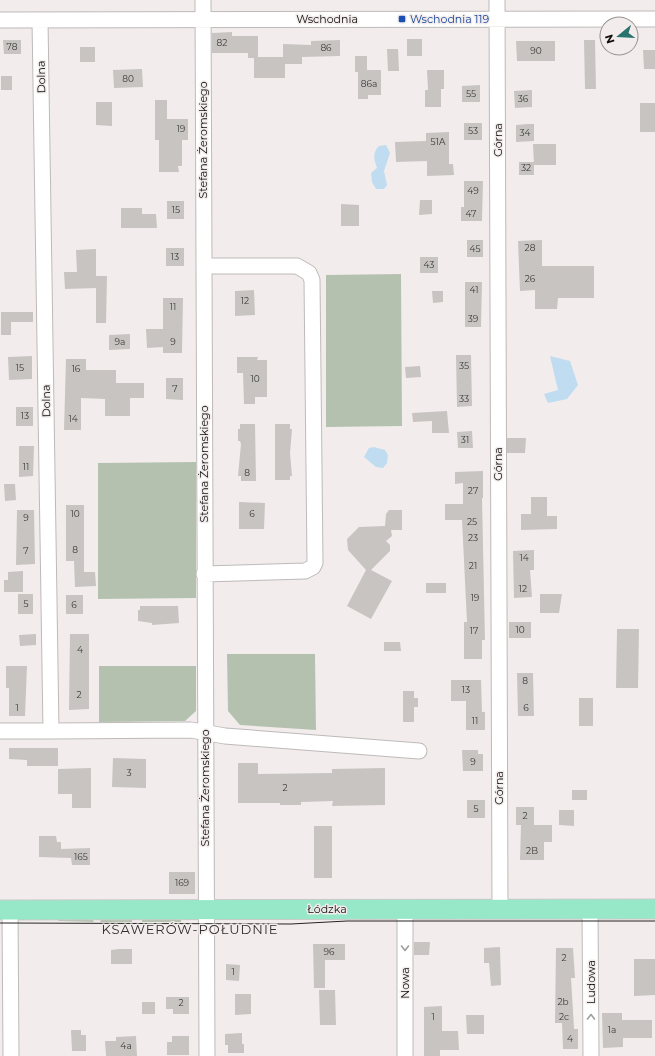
<svg xmlns="http://www.w3.org/2000/svg" width="655" height="1056" viewBox="0 0 655 1056" font-family="Montserrat,sans-serif">
  <rect width="100%" height="100%" fill="#f2edec"/>
  <path fill="#b5c1af" d="M401,274L402,426L326,427V275Z
    M196,462V598L98,599V463Z
    M227,654H315L316,730L240,725L228,711Z
    M99,666H196V711L185,721L99,722Z
    M61,917H91L94,922L58,921Z
    M102,917L132,919V922H100Z
    M181,917V922H142V919Z"/>
  <path fill="#bfdcf0" d="M386,145L390,153L384,171L387,185L384,189H376L372,182L371,173L377,168C374,159 372,153 379,146Z
    M550,356L570,361L578,385L567,399L548,403L544,394L558,390Z
    M374,447L385,450L388,455L387,463L383,468L376,467L364,457L369,448Z"/>
  <path fill="#c7c4c2" d="M232,32V36H258V57H283V44L311,45V41L340,40V56L302,57V64H285V78H254V58H248V53H212V33Z
    M407,39H422V56H407Z
    M3,40H21V54H4Z
    M584,40H595L596,89H585Z
    M516,41H555V61H517Z
    M80,47H95V62H80Z
    M387,49H398L399,71H388Z
    M643,50H655V69H644Z
    M355,56H367V70H381V95H368V99H358V72H355Z
    M142,69L143,87L114,88L113,70Z
    M427,70H444V89H441V107H425V90H428Z
    M1,76H12V90H1Z
    M480,85V102H462V86Z
    M532,90V107L515,108L514,91Z
    M155,100H167V119H188V140H182V166H178L179,172H159V140H155Z
    M96,102H112V126L96,125Z
    M640,103H655V132H640Z
    M464,123H482V140H464Z
    M528,124H534V141L516,142V125Z
    M449,132V164H453L454,175L427,176V161L396,162L395,142L426,141V133Z
    M533,144H556V165H534Z
    M519,162H534V175H519Z
    M464,181H483L482,221H461V207H464Z
    M420,200H432V214L419,215Z
    M167,201H184V219H167Z
    M341,204L359,205V226H341Z
    M121,208H142V214H156L157,228H121Z
    M467,240H483V257H467Z
    M542,240V266H594V298H558L557,309H535V290L520,291L518,241Z
    M166,248H184V266H166Z
    M96,249V276H107L106,323H96V288L65,289L64,272H77L76,250Z
    M420,257H438V273H420Z
    M465,282H482L481,327H465Z
    M254,290L255,315L235,316V291Z
    M432,291H443V302L433,303Z
    M163,298H183L182,353H163V347L147,348L146,329H163Z
    M1,312H33V322H11V335H1Z
    M130,334V349L109,350V335Z
    M456,355H471L472,406L457,407Z
    M32,356V379L9,380L8,357Z
    M237,357H258L257,360H267V397H255V404H244L243,373H237Z
    M66,359H86V370H116V383H144V398H130V416H105V399L81,398V430H64Z
    M420,366L421,377L406,378L405,367Z
    M166,378H183V400L166,399Z
    M16,407H33V426H16Z
    M447,411L449,433H432V421L413,422L412,413Z
    M240,424H255L256,481H241V476H238L241,444L240,441H238V429H240Z
    M275,424H290V429H292L290,453L292,476H290V480H275Z
    M472,431L473,448H458L457,432Z
    M507,438H526L525,453H507Z
    M19,446H34L33,476L19,477Z
    M483,471V498H482L485,640H482V659H464V622H467L462,520H445V504H463V483L455,484V472Z
    M4,484H15L16,500L5,501Z
    M531,497H547V516H557V529L521,530V514H531Z
    M239,502L265,503L264,529H239Z
    M66,505H84V572H95L96,586L75,587L74,561H66Z
    M17,510H34L35,564L16,565Z
    M389,510H402V530H391L392,536L386,541L390,545V551L371,570L392,581L371,619L347,606L366,570L348,550L347,539L359,527L385,526L386,514Z
    M534,550V570H530L532,597L514,598L513,551Z
    M23,571V592H4V580H8V572Z
    M426,583H446V593H426Z
    M18,594H33V614H18Z
    M540,594H562L559,613H540Z
    M66,595H83V614H66Z
    M140,606H178L179,623L152,625V623L138,621V610H140Z
    M509,622H531V638H509Z
    M617,629H639L638,688H616Z
    M36,634V645L20,646L19,635Z
    M70,634H89V709L69,710Z
    M384,642H400L401,651H384Z
    M6,666H27L25,716H9V688H6Z
    M517,673H533L534,716H518Z
    M451,680H481L482,712H485V730H466V701H451Z
    M403,691H414V698H418V707H414V722H403Z
    M579,698H593V726H579Z
    M9,748H58V766H27V760L9,759Z
    M462,750H478V754H483V771H463Z
    M113,758L146,759V788L112,787Z
    M238,763H258V774L332,773V769L385,768V805L332,806L333,801L301,802V805H280V803H238Z
    M91,768V808H72V794H58V769Z
    M572,790H587V800H572Z
    M467,800H485V818H467Z
    M516,807H534V825H552V842H544V860H520L521,825H516Z
    M559,810H574V826L559,825Z
    M314,826H332V878H314Z
    M39,836H56L57,842H61V849L90,848V865H72L71,858L39,857Z
    M169,872H195V894H169Z
    M414,942H430L429,955H414Z
    M313,944H345V960H325V988H314Z
    M500,947L501,985L491,986L489,963H484V948Z
    M556,948H573L575,978H571L573,1011L574,1029H578V1049H563L562,1023H555Z
    M119,949H132V964H111V950Z
    M634,959H655V995L634,996Z
    M226,964L240,965L239,981L226,980Z
    M319,990H335L336,1025H320Z
    M235,994H251V1014L235,1015Z
    M166,997H189V1014H173V1009H166Z
    M142,1002H155V1014H142Z
    M442,1006V1031H458L459,1050H440V1056H424V1007Z
    M602,1013H622V1020H652V1038H623V1047L603,1048Z
    M466,1015H484V1034H467Z
    M71,1030H81V1035H86V1051H72Z
    M242,1033V1044H244V1053H228V1045H225V1034Z
    M136,1036L137,1056H106L105,1041H116V1037Z
    M172,1036H189V1055H167V1042H172Z"/>
  <g fill="none" stroke-linecap="round" stroke-linejoin="round">
    <g stroke="#bebab9" stroke-width="17">
      <path id="minor" d="M203,0L207,1056
        M497,0L500,909
        M0,20L655,19
        M204,266H297L309,273L312,280L315,563L313,567L305,571L204,574
        M0,731H51L40,20
        M51,731L191,730L225,736L419,751
        M405,909V1056
        M590,909L591,1056
        M10,910L11,1056"/>
    </g>
    <g stroke="#cacaca" stroke-width="21">
      <path id="major" d="M0,910L655,909"/>
    </g>
    <use href="#minor" stroke="#fff" stroke-width="15"/>
    <use href="#major" stroke="#97e8c9" stroke-width="19"/>
    <path stroke="#262524" stroke-width="1" d="M0,923L291,924L347,921H655"/>
  </g>
  <defs><path id="oneway-chevron" d="M-2-3.5L2.5 0L-2 3.5" fill="none" stroke-width="1.6" stroke-linecap="round" stroke-linejoin="round"/></defs>
  <g stroke="#9f9e9e">
    <use href="#oneway-chevron" transform="translate(405 948) rotate(90)"/>
    <use href="#oneway-chevron" transform="translate(591 1017) rotate(-90)"/>
  </g>
  <rect fill="#1a4fb4" stroke="#f2edec" stroke-width="1.5" x="398" y="15" width="8" height="8" rx="2"/>
  <g text-anchor="middle" stroke-width="3" stroke-linejoin="round" paint-order="stroke">
    <g font-size="9" fill="#3c3b3a">
      <text x="222" y="46">82</text>
      <text x="12" y="50">78</text>
      <text x="326" y="51">86</text>
      <text x="536" y="54">90</text>
      <text x="128" y="82">80</text>
      <text x="369" y="87">86a</text>
      <text x="471" y="97">55</text>
      <text x="523" y="102">36</text>
      <text x="181" y="132">19</text>
      <text x="473" y="134">53</text>
      <text x="525" y="136">34</text>
      <text x="438" y="145">51A</text>
      <text x="526" y="171">32</text>
      <text x="473" y="194">49</text>
      <text x="176" y="213">15</text>
      <text x="471" y="217">47</text>
      <text x="530" y="251">28</text>
      <text x="475" y="252">45</text>
      <text x="175" y="260">13</text>
      <text x="429" y="268">43</text>
      <text x="530" y="282">26</text>
      <text x="474" y="293">41</text>
      <text x="245" y="304">12</text>
      <text x="173" y="310">11</text>
      <text x="473" y="322">39</text>
      <text x="120" y="345">9a</text>
      <text x="173" y="345">9</text>
      <text x="464" y="369">35</text>
      <text x="20" y="371">15</text>
      <text x="76" y="372">16</text>
      <text x="255" y="382">10</text>
      <text x="175" y="392">7</text>
      <text x="464" y="402">33</text>
      <text x="25" y="419">13</text>
      <text x="73" y="422">14</text>
      <text x="465" y="443">31</text>
      <text x="26" y="470">11</text>
      <text x="247" y="476">8</text>
      <text x="473" y="494">27</text>
      <text x="75" y="517">10</text>
      <text x="252" y="517">6</text>
      <text x="26" y="521">9</text>
      <text x="472" y="525">25</text>
      <text x="473" y="541">23</text>
      <text x="75" y="553">8</text>
      <text x="26" y="554">7</text>
      <text x="524" y="561">14</text>
      <text x="473" y="569">21</text>
      <text x="523" y="592">12</text>
      <text x="475" y="601">19</text>
      <text x="26" y="607">5</text>
      <text x="74" y="608">6</text>
      <text x="520" y="633">10</text>
      <text x="474" y="634">17</text>
      <text x="80" y="653">4</text>
      <text x="525" y="684">8</text>
      <text x="466" y="693">13</text>
      <text x="79" y="698">2</text>
      <text x="17" y="711">1</text>
      <text x="526" y="711">6</text>
      <text x="475" y="724">11</text>
      <text x="473" y="765">9</text>
      <text x="129" y="776">3</text>
      <text x="285" y="791">2</text>
      <text x="476" y="812">5</text>
      <text x="525" y="819">2</text>
      <text x="532" y="854">2B</text>
      <text x="81" y="860">165</text>
      <text x="182" y="886">169</text>
      <text x="329" y="955">96</text>
      <text x="564" y="961">2</text>
      <text x="233" y="975">1</text>
      <text x="563" y="1005">2b</text>
      <text x="181" y="1006">2</text>
      <text x="433" y="1020">1</text>
      <text x="564" y="1020">2c</text>
      <text x="612" y="1033">1a</text>
      <text x="570" y="1042">4</text>
      <text x="126" y="1049">4a</text>
    </g>
    <g font-size="11" fill="#0e0d0c" stroke="#f2edec">
      <text x="327" y="23">Wschodnia</text>
      <text transform="translate(41 77) rotate(-91)" y="4">Dolna</text>
      <text transform="translate(203 140) rotate(-90)" y="4">Stefana Żeromskiego</text>
      <text transform="translate(498 140) rotate(-90)" y="4">Górna</text>
      <text transform="translate(46 401) rotate(-91)" y="4">Dolna</text>
      <text transform="translate(204 464) rotate(-90)" y="4">Stefana Żeromskiego</text>
      <text transform="translate(498 464) rotate(-90)" y="4">Górna</text>
      <text transform="translate(205 788) rotate(-90)" y="4">Stefana Żeromskiego</text>
      <text transform="translate(499 788) rotate(-90)" y="4">Górna</text>
      <text x="327" y="913">Łódzka</text>
      <text transform="translate(591 982) rotate(-90)" y="4">Ludowa</text>
      <text transform="translate(405 983) rotate(-90)" y="4">Nowa</text>
    </g>
    <g font-size="11" fill="#164399" stroke="#f2edec" text-anchor="start">
      <text x="410" y="23">Wschodnia 119</text>
    </g>
    <g font-size="13" letter-spacing="1" fill="#332f2e" stroke="#f2edec">
      <text x="190" y="934">KSAWERÓW-POŁUDNIE</text>
    </g>
  </g>
  <g transform="translate(619 36) rotate(252)"><circle r="19" fill="#f2edec" stroke="#979392"/>
  <path d="M0-3L7 15L0 10L-7 15Z" fill="#2a736d"/>
  <text y="-6" font-size="11" font-weight="bold" text-anchor="middle" fill="#0e0d0c">N</text>
  </g>
</svg>
